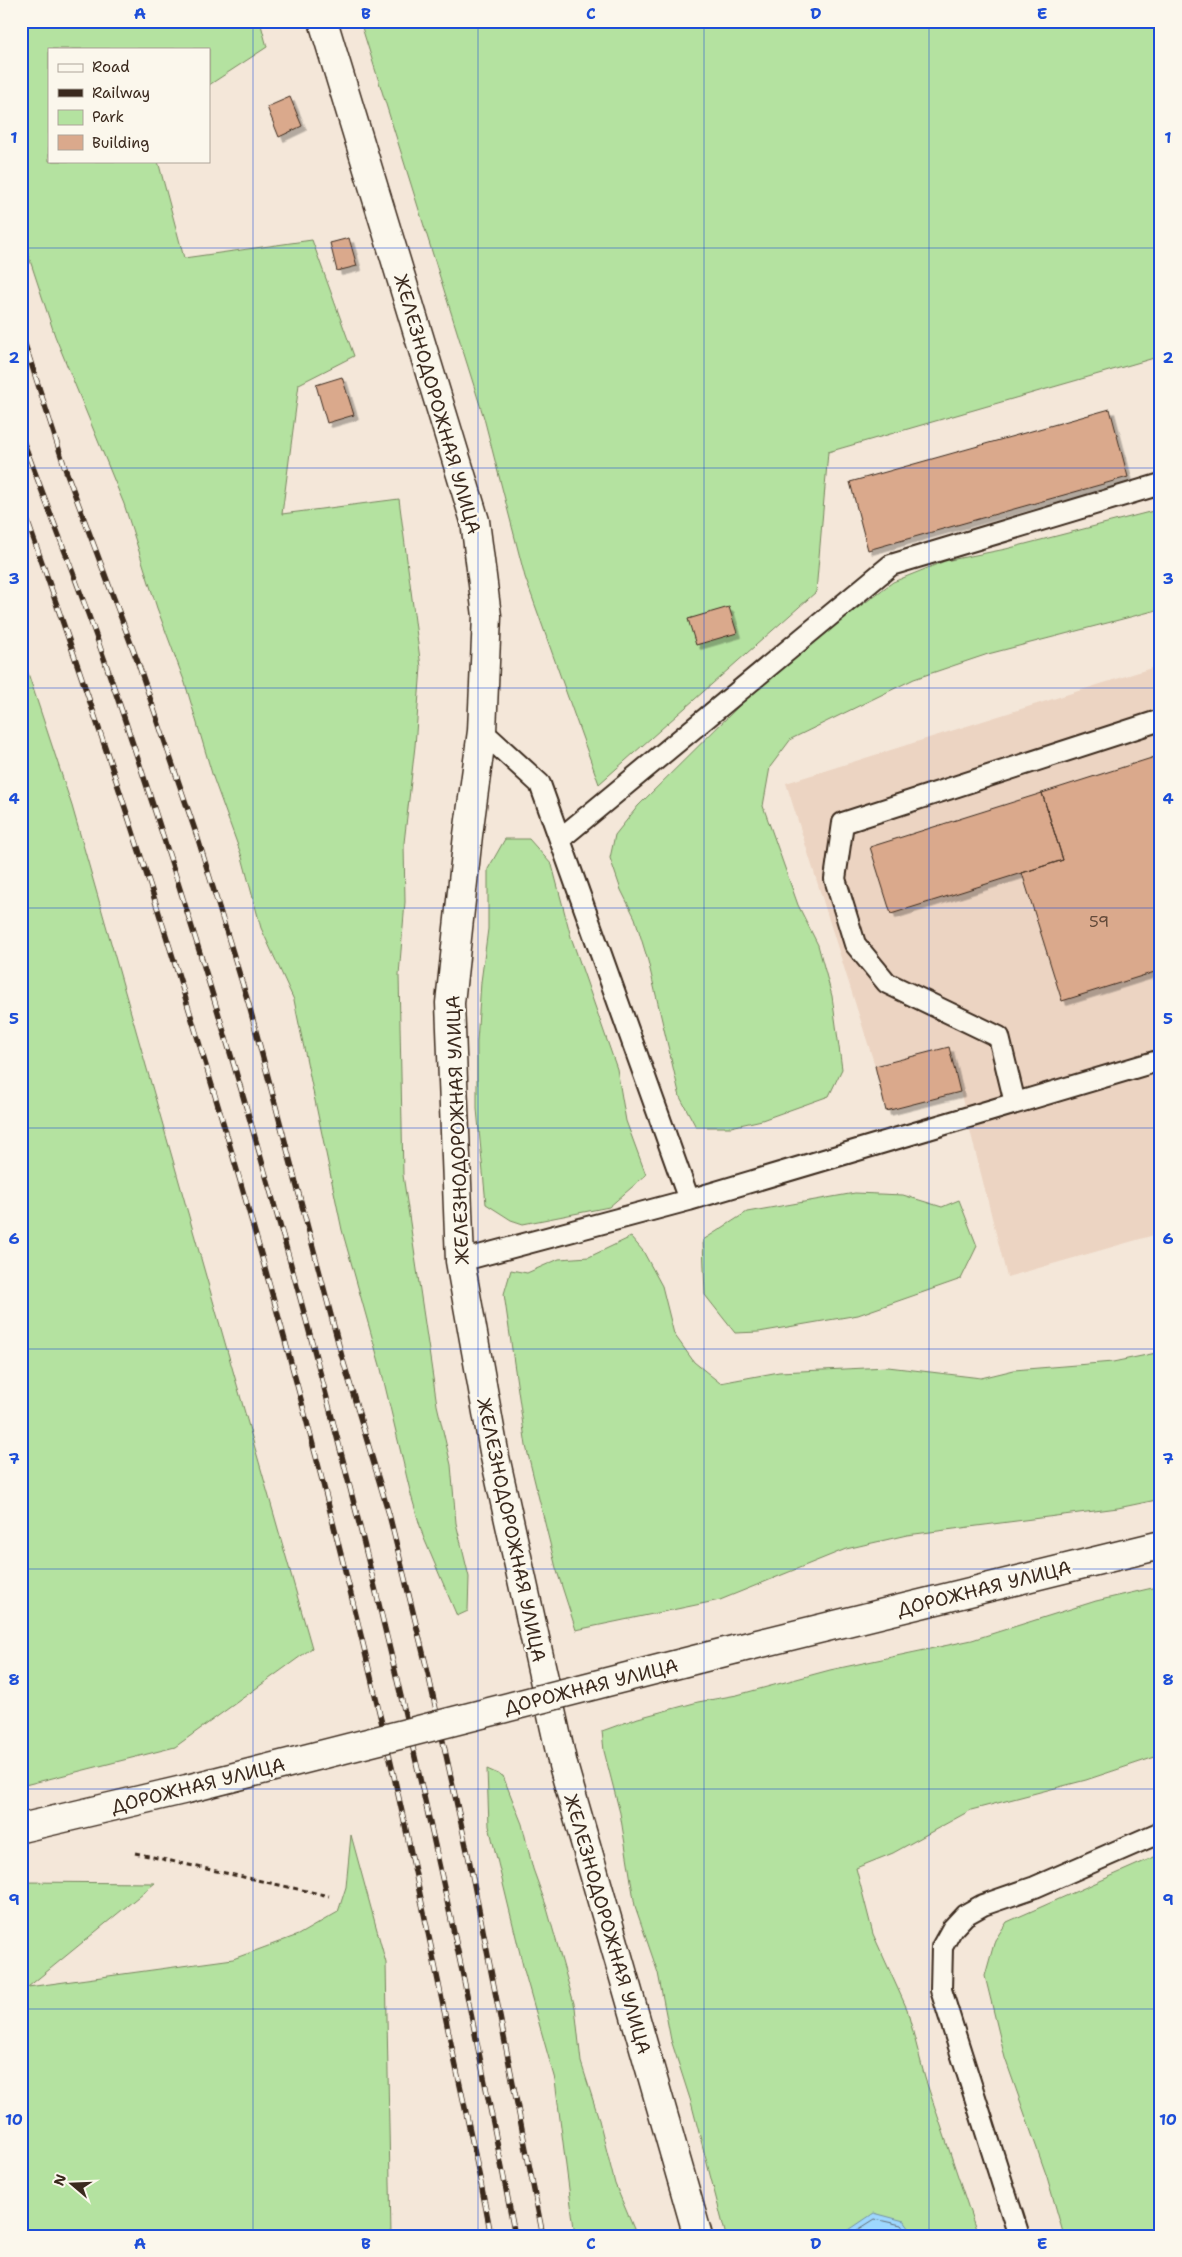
<svg xmlns="http://www.w3.org/2000/svg" width="1182" height="2257" viewBox="0 0 1182 2257" font-family="'Shantell Sans',sans-serif">
  <defs>
    <filter id="shadow"><feDropShadow dx="4.5" dy="4.5" stdDeviation="0" flood-color="#0004"/></filter>
  </defs>
  <rect width="100%" height="100%" fill="#f4e7d9"/>
  <filter id="ink" filterUnits="userSpaceOnUse"><feTurbulence type="fractalNoise" baseFrequency=".02" numOctaves="2"/><feDisplacementMap in="SourceGraphic" scale="10" xChannelSelector="R" yChannelSelector="G"/><feConvolveMatrix kernelMatrix="1 2 1 2 8 2 1 2 1" color-interpolation-filters="sRGB"/></filter>
  <g filter="url(#ink)">
    <path fill="#ecd4c2" d="M1161,665V1233L1007,1277L949,1047L875,1066L786,783Z"/>
    <path fill="#b4e2a0" stroke="#78865f" d="M21,21H260L267,47L209,85V49H49V161H158L184,258L312,240L354,356L299,384L282,514L399,499L421,667L415,746L404,843L405,902L399,975L403,1175L437,1405L451,1465L456,1523L469,1577L468,1611L457,1616L423,1536L411,1495L381,1369L342,1230L294,1000L261,928L242,857L213,777L185,683L157,608L124,504L55,336L21,233Z
      M360,21H1161V356L828,452L816,592L599,784L525,577L484,418Z
      M1161,509V609L988,654L914,679L791,739L770,767L763,806L798,905L818,945L832,996L842,1069L829,1096L762,1120L731,1127H696L680,1097L648,961L635,918L621,890L610,858L615,835L638,806L752,693L809,644L893,582L945,561L1006,549Z
      M21,652L72,806L312,1648L175,1747L21,1786Z
      M505,839H529L552,865L571,937L617,1069L626,1121L646,1175L609,1207L523,1224L511,1220L486,1204L477,1109V1042L481,982L488,929V869Z
      M855,1193L903,1195L942,1207L959,1200L977,1246L961,1279L858,1315L759,1332L735,1333L705,1295L703,1240L747,1212Z
      M631,1237L643,1251L662,1286L674,1334L694,1362L720,1383L779,1372L888,1367L981,1378L1014,1370L1113,1362L1161,1352V1499L1118,1508L907,1535L846,1549L720,1600L576,1630L556,1568L526,1446L504,1294L511,1270L527,1273L559,1259L589,1257Z
      M1161,1586V1755L1086,1780L971,1810L893,1853L856,1868L873,1934L907,2009L925,2078L978,2236H726L691,2102L671,2040L658,1973L635,1906L620,1813L604,1751L602,1731L638,1718L698,1702L737,1695L830,1670L972,1640L1096,1601Z
      M487,1769L503,1776L522,1824L533,1869L546,1905L575,2007L581,2062L598,2116L615,2184L637,2236H575L555,2080L524,1970L489,1826Z
      M351,1835L386,1963L391,2236H21V1882L155,1883L28,1987L233,1959L298,1935L338,1912L346,1887Z
      M1161,1854V2236H1064L1047,2177L1005,2058L985,1976L995,1940L1007,1922Z"/>
    <path fill="#9ed7fe" stroke="#7692a4" d="M874,2213L904,2221L915,2236H840Z"/>
    <g fill="none" stroke-linecap="round" stroke-linejoin="round">
      <path stroke="#636f78" stroke-width="1" d="M848,2236L875,2219L901,2225L909,2236"/>
    </g>
    <path fill="#daa98c" stroke="#3b2a1e" filter="url(#shadow)" d="M290,97L302,126L279,137L267,107Z
      M349,238L357,266L337,271L330,243Z
      M342,377L354,415L327,423L316,385Z
      M1110,409L1128,477L868,550L850,482Z
      M729,607L737,633L696,645L688,619Z
      M1161,755V970L1062,1001L1022,873L1063,860L1042,793Z
      M1042,793L1063,860L891,914L870,847Z
      M949,1047L960,1092L886,1111L875,1066Z"/>
    <g fill="none" stroke-linecap="round" stroke-linejoin="round">
      <g stroke="#3b2a1e" stroke-width="24">
        <path id="lane" d="M482,731L540,784L689,1200
          M560,839L891,565L1161,484
          M1015,1103L999,1037L887,983L855,944L835,879L843,823L1161,720
          M460,1261L689,1200L1161,1060
          M1019,2236L941,1990L942,1947L952,1929L965,1915L983,1905L1035,1887L1161,1832"/>
      </g>
      <g stroke="#3b2a1e" stroke-width="31">
        <path id="street" d="M737,1649L1161,1545
          M21,1828L187,1789"/>
      </g>
      <g stroke="#3b2a1e" stroke-width="31">
        <path id="secondary" d="M323,21L475,521L487,616L482,731L468,835L450,1003L460,1261L495,1457L563,1765L698,2236"/>
      </g>
      <path stroke="#3b2a1e" stroke-width="3" stroke-dasharray="5 4" stroke-linecap="butt" d="M135,1853L329,1896"/>
      <use href="#lane" stroke="#fbf7ec" stroke-width="20"/>
      <use href="#street" stroke="#fbf7ec" stroke-width="28"/>
      <use href="#secondary" stroke="#fbf7ec" stroke-width="28"/>
      <g stroke="#3b2a1e" stroke-width="5.5">
        <path id="rail" d="M21,332L66,471L137,660L198,839L249,1005L342,1357L389,1514L428,1673L470,1864L543,2236
          M21,435C50,514 82,593 109,673C283,1183 415,1707 515,2236
          M21,503C197,997 342,1501 445,2015C460,2088 478,2162 491,2236"/>
      </g>
      <use href="#rail" stroke="#fbf7ec" stroke-width="4" stroke-dasharray="11" stroke-linecap="butt"/>
      <g stroke="#3b2a1e" stroke-width="31" stroke-linecap="butt">
        <path id="street-bridge" d="M187,1789L737,1649"/>
      </g>
      <use href="#street-bridge" stroke="#fbf7ec" stroke-width="28"/>
    </g>
  </g>
  <path fill="none" stroke="#1d4ed8" stroke-width="1" stroke-opacity="0.55" d="M253,21V2236M478,21V2236M704,21V2236M929,21V2236M21,248H1161M21,468H1161M21,688H1161M21,908H1161M21,1128H1161M21,1349H1161M21,1569H1161M21,1789H1161M21,2009H1161"/>
  <g text-anchor="middle" stroke-width="5" stroke-linejoin="round" paint-order="stroke">
    <g font-size="16" fill="#634a3a">
      <text x="1099" y="927">59</text>
    </g>
    <g font-size="19" fill="#3b2a1e" stroke="#fbf7ec">
      <text transform="translate(438 404) rotate(74)" y="7">ЖЕЛЕЗНОДОРОЖНАЯ УЛИЦА</text>
      <text transform="translate(457 1130) rotate(-92)" y="7">ЖЕЛЕЗНОДОРОЖНАЯ УЛИЦА</text>
      <text transform="translate(512 1530) rotate(78)" y="7">ЖЕЛЕЗНОДОРОЖНАЯ УЛИЦА</text>
      <text transform="translate(984 1588) rotate(-14)" y="7">ДОРОЖНАЯ УЛИЦА</text>
      <text transform="translate(591 1686) rotate(-14)" y="7">ДОРОЖНАЯ УЛИЦА</text>
      <text transform="translate(198 1785) rotate(-14)" y="7">ДОРОЖНАЯ УЛИЦА</text>
      <text transform="translate(608 1924) rotate(74)" y="7">ЖЕЛЕЗНОДОРОЖНАЯ УЛИЦА</text>
    </g>
  </g>
  <rect width="1182" height="2257" fill="none" stroke="#fbf7ec" stroke-width="55"/>
  <rect x="48" y="48" width="162" height="115" fill="#fbf7ec" stroke="#aea59a"/>
  <rect x="58" y="64" width="25" height="8" fill="#fbf7ec" stroke="#aea59a"/>
  <text x="92" y="72" font-size="15" fill="#3b2a1e">Road</text>
  <rect x="58" y="89" width="25" height="8" fill="#3b2a1e" stroke="#aea59a"/>
  <text x="92" y="98" font-size="15" fill="#3b2a1e">Railway</text>
  <rect x="58" y="110" width="25" height="15" fill="#b4e2a0" stroke="#aea59a"/>
  <text x="92" y="122" font-size="15" fill="#3b2a1e">Park</text>
  <rect x="58" y="135" width="25" height="15" fill="#daa98c" stroke="#aea59a"/>
  <text x="92" y="148" font-size="15" fill="#3b2a1e">Building</text>
  <g transform="translate(72 2184) rotate(289)" stroke="#fbf7ec" stroke-width="4" paint-order="stroke">
  <path d="M0-4L9 19L0 12L-9 19Z" fill="#3b2a1e"/>
  <text y="-8" font-size="14" font-weight="bold" text-anchor="middle" fill="#3b2a1e">N</text>
  </g>
  <rect x="28" y="28" width="1126" height="2202" fill="none" stroke="#1d4ed8" stroke-width="2"/>
  <g font-size="16" text-anchor="middle" font-weight="bold" fill="#1d4ed8">
    <text x="140" y="19">A</text>
    <text x="366" y="19">B</text>
    <text x="591" y="19">C</text>
    <text x="816" y="19">D</text>
    <text x="1042" y="19">E</text>
    <text x="14" y="143">1</text>
    <text x="1168" y="143">1</text>
    <text x="14" y="363">2</text>
    <text x="1168" y="363">2</text>
    <text x="14" y="584">3</text>
    <text x="1168" y="584">3</text>
    <text x="14" y="804">4</text>
    <text x="1168" y="804">4</text>
    <text x="14" y="1024">5</text>
    <text x="1168" y="1024">5</text>
    <text x="14" y="1244">6</text>
    <text x="1168" y="1244">6</text>
    <text x="14" y="1464">7</text>
    <text x="1168" y="1464">7</text>
    <text x="14" y="1685">8</text>
    <text x="1168" y="1685">8</text>
    <text x="14" y="1905">9</text>
    <text x="1168" y="1905">9</text>
    <text x="14" y="2125">10</text>
    <text x="1168" y="2125">10</text>
    <text x="140" y="2249">A</text>
    <text x="366" y="2249">B</text>
    <text x="591" y="2249">C</text>
    <text x="816" y="2249">D</text>
    <text x="1042" y="2249">E</text>
  </g>
</svg>
